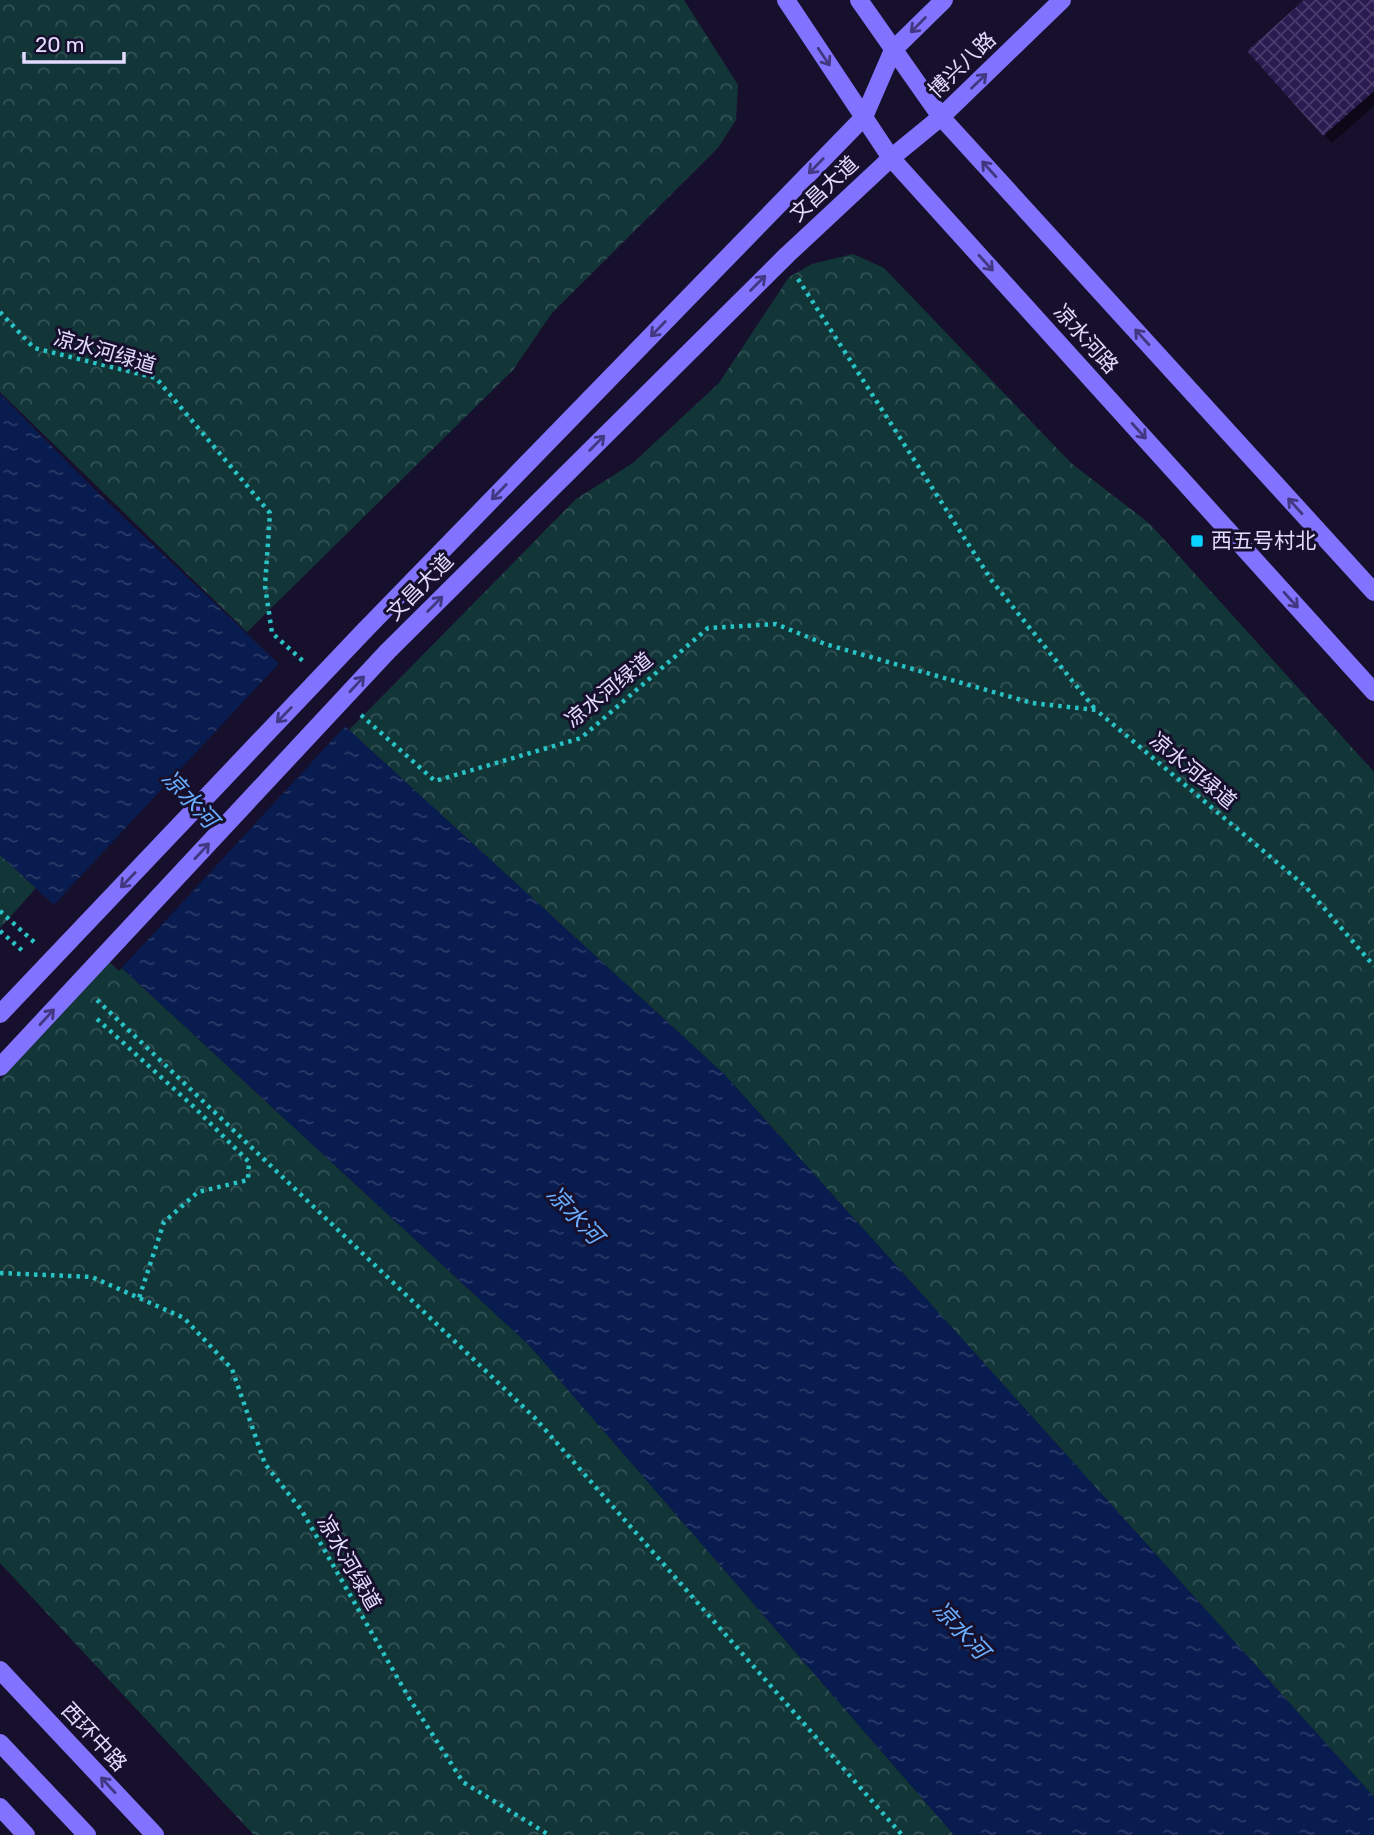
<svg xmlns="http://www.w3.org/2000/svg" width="1374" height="1835" viewBox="0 0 1374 1835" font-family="Rubik,'Noto Sans SC',sans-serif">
  <defs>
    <pattern id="park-crowns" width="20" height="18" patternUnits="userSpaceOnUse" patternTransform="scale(1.75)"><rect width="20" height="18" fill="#123638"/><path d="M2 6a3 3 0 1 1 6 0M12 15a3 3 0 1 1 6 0" fill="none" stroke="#345256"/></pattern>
    <pattern id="water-ripples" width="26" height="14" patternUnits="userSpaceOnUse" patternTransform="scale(1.75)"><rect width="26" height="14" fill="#081c4f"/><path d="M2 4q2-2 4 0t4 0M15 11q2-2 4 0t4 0" fill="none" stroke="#2c3c69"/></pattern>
    <pattern id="building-cross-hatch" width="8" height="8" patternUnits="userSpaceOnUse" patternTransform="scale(1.75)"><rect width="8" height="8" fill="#2a1b50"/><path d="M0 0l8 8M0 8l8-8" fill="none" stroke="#493c6a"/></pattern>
  </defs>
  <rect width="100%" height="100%" fill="#17102d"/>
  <path fill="url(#park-crowns)" d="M0,0H684L738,85L736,120L718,148L552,313L513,370L247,632L0,392Z
    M853,254L884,268L1071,463L1150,524L1374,772V1797L724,1074L349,730L576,499L633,463L719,383L789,277L812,264Z
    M0,855L36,888L0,928Z
    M112,959L530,1346L954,1835H254L0,1563V1080Z"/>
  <path fill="url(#water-ripples)" d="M0,394L102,497L349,730L724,1074L1374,1797V1835H954L530,1346L0,855Z"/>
  <path fill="#17102d" d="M282,660L348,723L119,971L51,908Z"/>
  <path fill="#0007" d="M1307,0H1374V106L1332,143L1249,51Z"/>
  <path fill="url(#building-cross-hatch)" d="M1304,0H1374V91L1323,136L1247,51Z"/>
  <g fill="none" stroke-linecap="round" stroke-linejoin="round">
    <path stroke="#29c3c6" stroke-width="4.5" stroke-dasharray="3.5 5" stroke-linecap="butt" d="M798,279L992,581L1095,709
      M0,312L34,348L156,378L270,513L265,586L272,633L303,661
      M361,715L435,781L581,738L708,628L776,624L825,644L1032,703L1096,710L1305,886L1374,966
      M0,911L34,942
      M0,931L25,953
      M97,1000L534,1417L902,1835
      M97,1019L194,1107L249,1162L248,1180L198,1192L164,1222L139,1298
      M0,1273L92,1277L184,1318L232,1369L265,1464L302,1511L409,1698L463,1782L549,1835"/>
    <path stroke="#8273ff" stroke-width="18" d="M786,0L891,158L1374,692
      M859,0L941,117L1374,592
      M365,630L864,117L893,50L944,0
      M387,652L787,255L891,158L941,117L1062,0
      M0,1670L155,1835
      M0,1743L87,1835
      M0,1807L26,1835"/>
    <path stroke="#8273ff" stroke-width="18" d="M0,1014L365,630
      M0,1067L387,652"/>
  </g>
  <defs><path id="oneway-shaft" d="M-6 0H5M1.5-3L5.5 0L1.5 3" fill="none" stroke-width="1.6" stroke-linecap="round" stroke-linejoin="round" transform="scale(1.75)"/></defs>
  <g stroke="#423881">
    <use href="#oneway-shaft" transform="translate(918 25) rotate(135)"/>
    <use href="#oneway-shaft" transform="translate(824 57) rotate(56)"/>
    <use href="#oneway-shaft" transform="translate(979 81) rotate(-44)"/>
    <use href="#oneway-shaft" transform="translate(816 166) rotate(134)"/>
    <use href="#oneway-shaft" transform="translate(989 169) rotate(-132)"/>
    <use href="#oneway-shaft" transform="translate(986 263) rotate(48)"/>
    <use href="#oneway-shaft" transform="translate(758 283) rotate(-45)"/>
    <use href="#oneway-shaft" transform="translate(658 329) rotate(134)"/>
    <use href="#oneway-shaft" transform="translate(1142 337) rotate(-132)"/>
    <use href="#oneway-shaft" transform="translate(1139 431) rotate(48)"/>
    <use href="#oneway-shaft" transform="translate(597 443) rotate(-45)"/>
    <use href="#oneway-shaft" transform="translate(499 492) rotate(134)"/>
    <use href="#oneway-shaft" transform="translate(1295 506) rotate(-132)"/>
    <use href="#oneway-shaft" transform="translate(1291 600) rotate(48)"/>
    <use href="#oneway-shaft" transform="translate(435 604) rotate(-45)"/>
    <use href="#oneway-shaft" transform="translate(357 684) rotate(-47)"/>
    <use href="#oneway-shaft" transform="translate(284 715) rotate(134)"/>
    <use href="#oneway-shaft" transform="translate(202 851) rotate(-47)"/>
    <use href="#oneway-shaft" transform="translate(128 880) rotate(134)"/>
    <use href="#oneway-shaft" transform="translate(47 1017) rotate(-47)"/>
    <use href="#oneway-shaft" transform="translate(108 1785) rotate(-133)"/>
  </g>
  <rect fill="#08d2ff" stroke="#17102d" stroke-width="2.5" x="1190" y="534" width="14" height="14" rx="3.5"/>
  <g text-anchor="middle" stroke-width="6" stroke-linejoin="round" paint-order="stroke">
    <g font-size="21" fill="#e3dcff" stroke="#17102d">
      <text transform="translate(962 65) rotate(-44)" y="7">博兴八路</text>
      <text transform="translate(824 189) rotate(-43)" y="7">文昌大道</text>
      <text transform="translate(1086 339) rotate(48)" y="7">凉水河路</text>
      <text transform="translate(105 352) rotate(16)" y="7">凉水河绿道</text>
      <text transform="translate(420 587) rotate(-45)" y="7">文昌大道</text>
      <text transform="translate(609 690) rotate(-39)" y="7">凉水河绿道</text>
      <text transform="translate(1193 771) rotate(40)" y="7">凉水河绿道</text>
      <text transform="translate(349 1563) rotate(60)" y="7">凉水河绿道</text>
      <text transform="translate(94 1737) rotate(47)" y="7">西环中路</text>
    </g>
    <g font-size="21" fill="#e3dcff" stroke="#17102d" text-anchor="start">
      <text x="1211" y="548">西五号村北</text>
    </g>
    <g font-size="23" font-style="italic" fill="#6aaeff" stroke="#17102d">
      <text transform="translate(190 799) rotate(47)" y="8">凉水河</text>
      <text transform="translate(575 1215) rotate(47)" y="8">凉水河</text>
      <text transform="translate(961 1630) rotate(47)" y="8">凉水河</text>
    </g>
  </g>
  <path d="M24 52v10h100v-10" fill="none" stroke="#e3dcff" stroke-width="3.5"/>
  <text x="35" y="52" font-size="21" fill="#e3dcff" stroke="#17102d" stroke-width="5" paint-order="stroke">20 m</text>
</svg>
